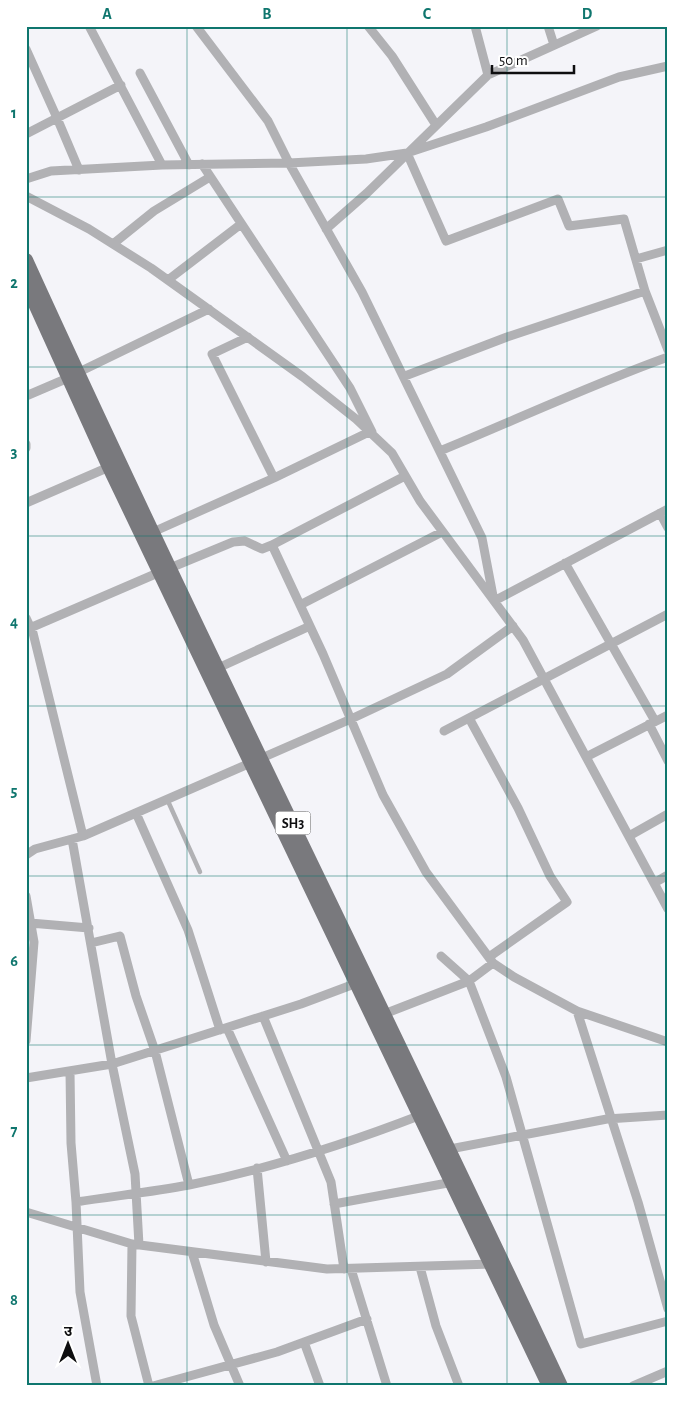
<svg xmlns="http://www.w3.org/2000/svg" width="694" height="1412" viewBox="0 0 694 1412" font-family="'Alegreya Sans','Noto Sans Devanagari',sans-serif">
  <rect width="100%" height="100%" fill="#f4f4f9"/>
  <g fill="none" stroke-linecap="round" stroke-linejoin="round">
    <path stroke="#b1b1b4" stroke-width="4.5" d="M167,799L200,872"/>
    <path stroke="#b1b1b4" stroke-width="9" d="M89,26L162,165
      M196,26L268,121L289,163L362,292L482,538L494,601L668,509
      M368,26L392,56L436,125
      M475,26L488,75
      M548,26L554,45
      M26,49L57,118L121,85
      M140,73L189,165
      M26,134L57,118L79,170
      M202,164L350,388L372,432
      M26,179L51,171L162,165L289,163L366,159L407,153L486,127L619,77L668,66
      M26,196L89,229L151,268L303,377L356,419L392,453L420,501L523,640L668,909
      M326,229L367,193L488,75L597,26
      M113,244L154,211L210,177
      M636,259L668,250
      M168,280L241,224
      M645,291L668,350
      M248,337L212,354L274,478
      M77,373L209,309
      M405,376L507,337L645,291L624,219L569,226L558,199L446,241L407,153
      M26,396L68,378
      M26,444V448
      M440,451C516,420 590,385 668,357
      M405,476L272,545L323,654L383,795L426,872L493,963L514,977L577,1011L668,1042
      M26,503L109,467
      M660,513L668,528
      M153,532L274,478L369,432
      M565,563L655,721
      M170,568L233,542L245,541L262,549L272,545
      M300,605L442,532
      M26,618L33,633L83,836
      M30,628L160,572
      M218,668L310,626
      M469,718L518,808L550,876L567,902L489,957
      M649,724L668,761
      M444,731L668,614
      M586,757L668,715
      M136,813L188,930L220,1030
      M629,836L668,814
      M72,839L112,1064L135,1174L139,1245
      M26,855L35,849L83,836L122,819L351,719L447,674L513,626
      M654,883L668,875
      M26,896L34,942L26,1041
      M30,923L89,928
      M91,943L120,936L136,996L155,1051L189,1185
      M441,956L469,981L506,1077L581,1344L668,1321
      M577,1011L638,1202L668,1309
      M263,1016L331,1182L344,1269
      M379,1016L469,981L493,963
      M227,1028L287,1161
      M70,1071L71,1143L76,1202L80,1292L97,1386
      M26,1078L112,1064L301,1004L357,983
      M450,1149L607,1119L668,1115
      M257,1168L266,1262
      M76,1202C114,1196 152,1192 189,1185C268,1169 346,1144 421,1115
      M334,1204L453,1182
      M26,1212L132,1244L327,1269L493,1264
      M132,1244L131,1316L149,1386
      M192,1252L214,1325L240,1386
      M420,1267L436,1326L459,1386
      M351,1269L387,1386
      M304,1342L320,1386
      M153,1386L277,1352L367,1319
      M633,1386L668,1371"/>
    <path stroke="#79797d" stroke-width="14" d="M26,260C198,638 385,1009 561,1386
      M26,284L109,467L549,1386"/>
  </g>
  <path fill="none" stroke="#0f766e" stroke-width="1" stroke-opacity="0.55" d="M187,26V1386M347,26V1386M507,26V1386M26,197H668M26,367H668M26,536H668M26,706H668M26,876H668M26,1045H668M26,1215H668"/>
  <g text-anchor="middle" stroke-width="5" stroke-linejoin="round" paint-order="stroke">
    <rect fill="#fff" stroke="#565658" stroke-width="1" x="275.5" y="811.5" width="35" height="23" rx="4"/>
    <g font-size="14" font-weight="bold" fill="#0e0e10">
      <text x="293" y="828">SH3</text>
    </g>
  </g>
  <rect width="694" height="1412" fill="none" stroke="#ffffff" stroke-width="55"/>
  <g transform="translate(68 1344)" stroke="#ffffff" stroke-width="4" paint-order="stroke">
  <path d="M0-4L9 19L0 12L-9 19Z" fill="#0e0e10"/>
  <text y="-8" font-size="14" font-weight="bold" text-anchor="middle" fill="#0e0e10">उ</text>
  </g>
  <path d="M492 65v8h82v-8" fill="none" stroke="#0e0e10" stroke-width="2.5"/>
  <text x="499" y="65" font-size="15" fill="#0e0e10" stroke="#ffffff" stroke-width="4" paint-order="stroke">50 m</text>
  <rect x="28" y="28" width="638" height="1356" fill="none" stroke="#0f766e" stroke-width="2"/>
  <g font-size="16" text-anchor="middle" font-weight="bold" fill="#0f766e">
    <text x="107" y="19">A</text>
    <text x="267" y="19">B</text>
    <text x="427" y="19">C</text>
    <text x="587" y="19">D</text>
    <text x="14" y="118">1</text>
    <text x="14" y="288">2</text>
    <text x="14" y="457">3</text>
    <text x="14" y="627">4</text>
    <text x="14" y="796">5</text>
    <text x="14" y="966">6</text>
    <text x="14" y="1136">7</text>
    <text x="14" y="1305">8</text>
  </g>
</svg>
